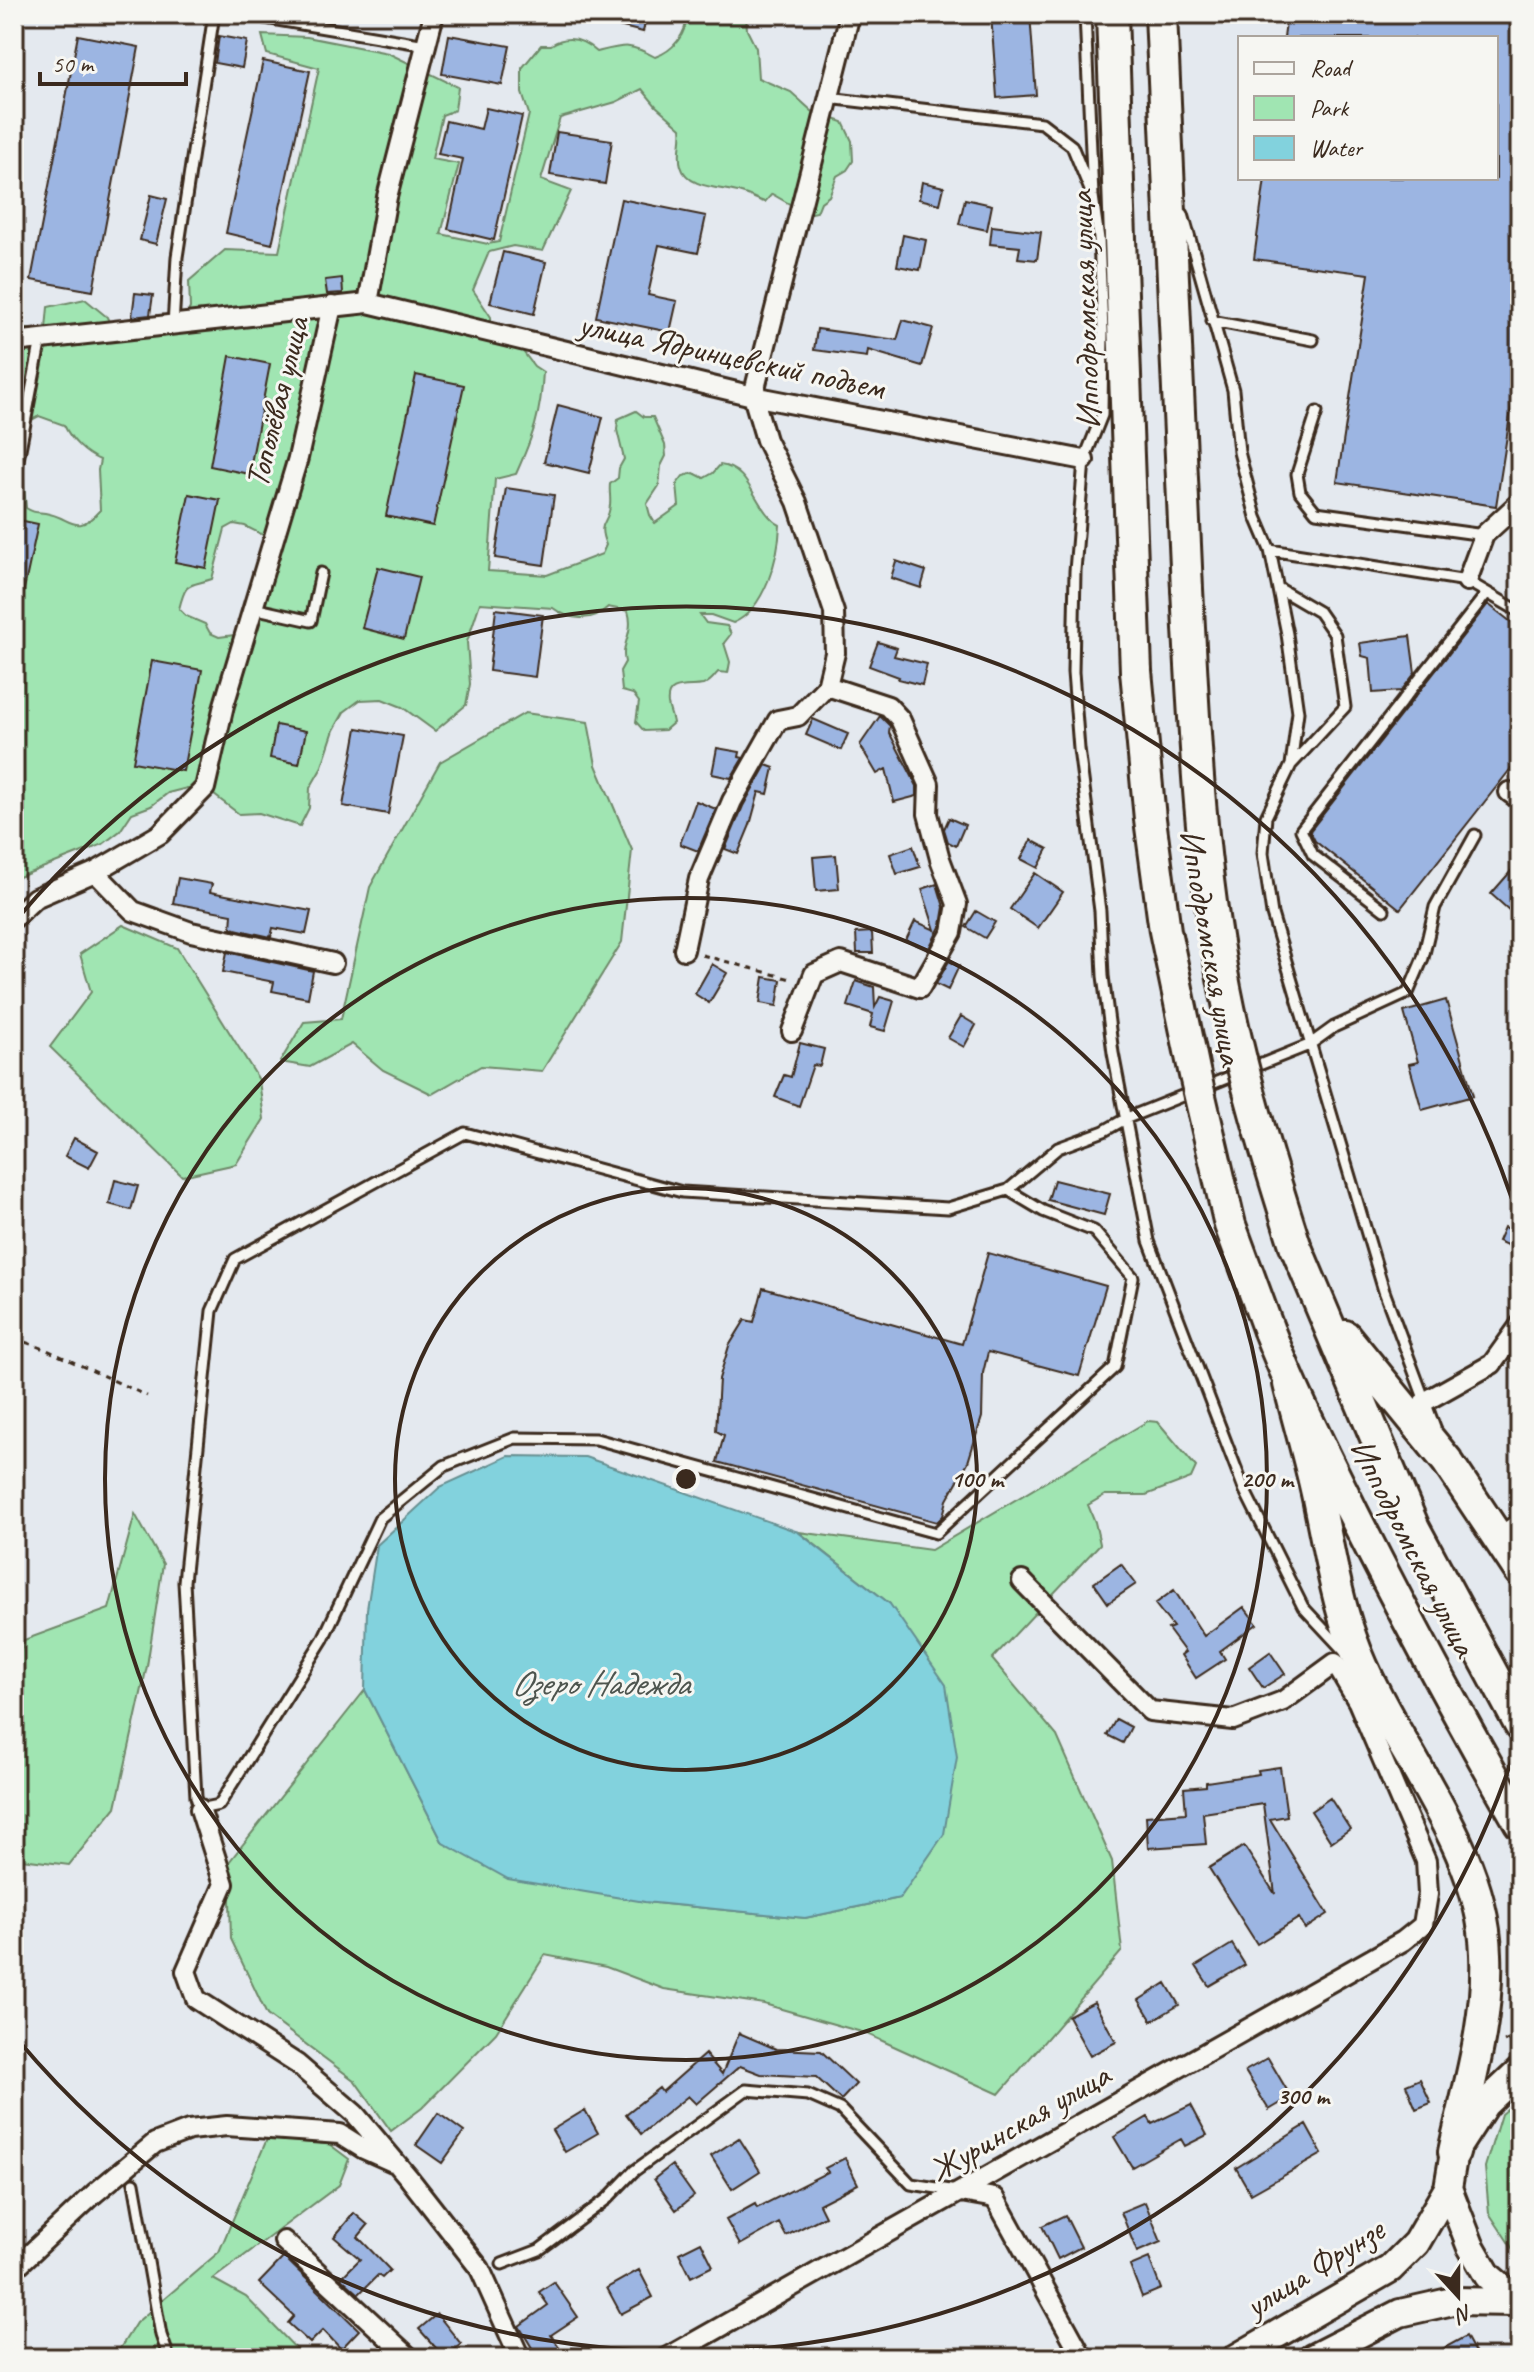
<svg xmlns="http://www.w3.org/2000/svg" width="1534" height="2372" viewBox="0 0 1534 2372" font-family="Caveat,sans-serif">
  <rect width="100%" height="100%" fill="#e4e9ef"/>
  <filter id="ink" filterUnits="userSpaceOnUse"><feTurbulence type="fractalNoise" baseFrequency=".0125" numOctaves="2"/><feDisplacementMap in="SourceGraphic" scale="16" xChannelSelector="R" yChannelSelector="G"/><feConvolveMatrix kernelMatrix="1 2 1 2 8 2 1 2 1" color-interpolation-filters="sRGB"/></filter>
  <g filter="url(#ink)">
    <path fill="#a0e5b2" stroke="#6e8868" stroke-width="2" fill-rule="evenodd" d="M687,14H746L747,30L756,48L758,78L791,92L813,112L843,122L852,141L853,161L847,170L837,176L829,196L821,202L817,212L807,214L772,194L765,202C756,200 750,195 741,193C722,187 687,189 681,166C677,153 683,141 681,128L656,106L642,89L616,102L560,118L541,180L571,191L543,251L513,246L489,252L473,290L491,317L493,342L512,349H521L534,366L543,372C541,414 533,436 516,474L495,479L488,571L547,575L602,554L606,545C596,520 609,525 610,505C611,498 609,492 610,484L618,478L619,468L624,459L617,430L618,419L636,411L644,417H653L665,445L666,456L661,466L659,486L647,504L650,515L655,523L679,506L677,484L683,476L694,473L704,478L713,473L720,465C752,468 755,512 780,525C779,556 765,610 733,623L711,615H700L706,623L727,626L731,634L724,643L730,662L728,673L718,672C714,677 710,683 703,685C690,688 665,681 668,704C669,710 672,716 673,723L665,730L644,731L636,722L639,702L633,694L622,691L620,671L625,662C620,644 635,633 628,611L608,607C592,623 569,620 553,608L480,603L467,642L470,684L466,705L435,731L402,707L382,699L360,700L344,712L334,730L321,769L310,788L309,808L300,826L259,813L239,814L205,788H187L168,793L151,806L132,813L120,831L103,844L14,879V467L23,477L26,508C34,513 36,512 45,513C72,517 75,538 100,510L98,470L100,460C85,454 71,440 64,425L39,416L14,429V329H46L48,307L85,299L107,317L116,339L179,332L190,308L189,281L225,250L279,252L319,68L267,54L262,35L307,37L388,53L458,87L455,110L442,115L432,159L459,164L441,234L488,244L499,242L529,114L522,93V68L541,45H551C568,34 583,39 597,52C625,45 630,43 655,57C673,51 687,34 687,14ZM234,524L245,526L277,542L250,633L219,637L210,633L205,624L186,616L179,609C186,581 187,587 212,579L225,529Z
      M525,713L588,722L596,765L632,850L622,942L542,1071L481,1066L432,1094L383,1070L352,1044L310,1067L280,1062L304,1022L341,1019L370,887L440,762Z
      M123,925L177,948L259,1080L264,1119L236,1164L182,1176L50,1047L91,992L80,954Z
      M1148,1421L1158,1422L1196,1467L1191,1478L1146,1495H1105L1088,1505L1095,1522L1100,1544L992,1659L1057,1736L1112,1861L1122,1951L999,2094L865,2033L764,2004L664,1989L606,1967L545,1955L496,2033L422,2108L391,2131L355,2081L267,2015L231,1939L229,1862L365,1690L443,1843L645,1902L805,1918L900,1898L890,1604L799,1532L931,1550Z
      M135,1514L163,1564L147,1666L116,1807L69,1865L14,1858V1674L24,1640L109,1609Z
      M1520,2098V2260L1489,2213L1485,2167L1501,2114Z
      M267,2139L329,2144L349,2159L339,2185L213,2279L246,2297L305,2358H102L119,2350L136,2323L219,2252Z"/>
    <path fill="#82d2dd" stroke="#668f91" stroke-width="2" d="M508,1456L585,1457L798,1532L890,1604L946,1685L957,1757L944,1834L900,1898L805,1918L645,1902L508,1879L443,1843L365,1690L367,1609L377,1545L440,1487Z"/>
    <path fill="#9cb5e2" stroke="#3b2a1e" stroke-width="2" d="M594,14H647L643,32L594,20Z
      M991,14H1030L1036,95L997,98Z
      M1287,14H1520V352L1496,506L1337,482L1369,274L1254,259L1265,178H1496V38H1284Z
      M78,35L139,47L93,291L31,280Z
      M449,35L510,46L502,85L442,74Z
      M219,36L247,41L242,68L215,63Z
      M263,61L310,71L272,244L226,233Z
      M486,108L522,116L494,240L448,229L463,159L438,154L446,121L481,129Z
      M557,132L612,140L605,184L550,175Z
      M922,182L944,187L940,204L919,199Z
      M151,195L167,199L156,244L140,240Z
      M621,199L706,216L698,253L659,245L648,295L677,301L670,332L596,317Z
      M965,199L992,205L987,230L959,224Z
      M992,226L1041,232L1037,260L1018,258L1020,247L990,244Z
      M903,235L926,240L920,270L897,266Z
      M503,252L546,262L534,314L490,303Z
      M342,278L343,293L327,294L325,280Z
      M135,293L153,295L150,315L132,317Z
      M903,320L933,328L922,366L868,350L867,357L814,350L817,329L897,340Z
      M230,356L270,364L249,474L210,466Z
      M416,375L464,385L433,526L386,516Z
      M558,405L603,417L589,473L544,462Z
      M506,488L554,495L544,565L495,558Z
      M189,494L220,500L206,568L175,562Z
      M14,519L38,524L21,603H14Z
      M896,561L926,571L921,588L891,578Z
      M378,567L419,577L404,639L362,628Z
      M1488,604L1520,629V757L1400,909L1315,841L1310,831Z
      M496,609L543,615L535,677L489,671Z
      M1410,636L1415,673L1401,691L1373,693L1370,658L1362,656L1360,643Z
      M878,642L897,648L894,656L927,664L922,685L898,679L899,677L869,666Z
      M152,661L202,670L183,771L133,762Z
      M880,716L890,726L889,732L917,786V796L894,802L886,769L877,774L860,745Z
      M813,719L848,734L841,750L806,735Z
      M276,725L306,731L299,764L270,758Z
      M357,728L403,736L388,814L343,806Z
      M717,748L740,752L739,757L743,758L731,778L712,774Z
      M766,765L774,768L768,794L759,792L750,825L738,854L725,849L743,806Z
      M696,801L716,809L698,851L680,844Z
      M949,818L965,825L956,846L948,842L944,829Z
      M1031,840L1048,849L1038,868L1021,859Z
      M913,846L920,867L897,874L890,854Z
      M836,855L839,889L816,891L813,857Z
      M1512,870L1520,877V920L1491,894Z
      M1035,873L1063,892L1038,928L1010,909Z
      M178,878L212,884L210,892L311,911L306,934L273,928L271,937L231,928L232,914L173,903Z
      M937,884L944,907L941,925L928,950L906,940L915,921L935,930L922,889Z
      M976,911L995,922L985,938L966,927Z
      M872,932L873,953H857L856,933Z
      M227,952L313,971L308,998L272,991L274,982L223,972Z
      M949,961L959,966L948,990L936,984Z
      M712,964L727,973L709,1003L695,994Z
      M764,977L781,980L777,1006L760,1003Z
      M856,981L874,987L875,1007L880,997L894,1001L885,1031L870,1027L873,1014L848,1006Z
      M1446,1000L1473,1096L1422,1110L1409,1064L1418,1062L1404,1012Z
      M961,1016L976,1025L964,1047L948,1038Z
      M800,1043L824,1049L820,1066L813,1065L799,1106L775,1097L784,1075L791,1077Z
      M74,1138L98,1151L89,1168L65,1156Z
      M115,1180L138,1186L131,1210L109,1204Z
      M1054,1180L1110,1194L1104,1215L1048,1200Z
      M1504,1227L1520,1235V1251L1498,1241Z
      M988,1253L1106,1286L1079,1376L988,1352L983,1373L982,1417L968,1462L947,1500L943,1516L937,1522L717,1462L724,1435L716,1431L719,1379L729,1346L745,1320L754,1322L763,1288L962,1344Z
      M1121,1564L1136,1584L1108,1603L1094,1583Z
      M1174,1590L1204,1636L1244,1607L1257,1624L1220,1651L1225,1659L1196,1678L1181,1655L1185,1652L1168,1629L1173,1627L1155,1604Z
      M1270,1652L1285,1674L1263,1688L1249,1667Z
      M1116,1719L1131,1727L1123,1743L1107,1735Z
      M1280,1767L1287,1816L1270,1819L1328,1914L1305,1929L1299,1918L1257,1944L1209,1868L1244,1846L1275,1894L1263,1804L1203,1813L1206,1844L1148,1848L1146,1816L1186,1813L1184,1788L1206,1786V1782L1259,1774L1258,1770Z
      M1330,1798L1350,1829L1331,1842L1311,1811Z
      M1232,1944L1245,1965L1209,1986L1196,1966Z
      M1166,1983L1179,2005L1152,2021L1139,2000Z
      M1094,2002L1116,2042L1090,2056L1068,2016Z
      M739,2033L776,2049L821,2051L856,2084L841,2100L816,2077L761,2074L740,2066L696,2104L688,2096L641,2134L626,2114L659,2088L662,2092L705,2054L722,2074Z
      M1268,2058L1291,2097L1269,2110L1245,2071Z
      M1420,2079L1431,2103L1416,2109L1406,2085Z
      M1191,2105L1207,2135L1185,2146L1181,2139L1132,2167L1114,2137L1148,2117L1152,2124Z
      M585,2110L598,2133L565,2152L552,2130Z
      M438,2113L464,2132L442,2163L416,2145Z
      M1306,2125L1322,2154L1251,2194L1236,2168Z
      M739,2138L760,2171L732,2189L711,2156Z
      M845,2158L858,2184L819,2204L825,2216L786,2236L779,2223L740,2245L726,2220L755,2204L757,2208L828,2172L825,2168Z
      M672,2165L694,2196L676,2210L654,2179Z
      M1145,2202L1161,2242L1137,2252L1121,2212Z
      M354,2213L368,2225L358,2237L390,2270L382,2278L378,2275L359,2294L341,2278L360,2259L334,2237Z
      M1065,2215L1081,2247L1058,2259L1042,2226Z
      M701,2242L713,2266L691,2277L679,2253Z
      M284,2257L359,2330L341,2349L323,2330L310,2343L288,2323L294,2316L259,2283Z
      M1149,2258L1161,2289L1142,2297L1130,2266Z
      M639,2270L653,2297L621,2314L607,2288Z
      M554,2282L578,2317L551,2335L560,2348L547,2358H538L519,2326L548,2305L539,2292Z
      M437,2314L461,2344L445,2358L419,2329Z
      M1466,2336L1478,2358H1426Z"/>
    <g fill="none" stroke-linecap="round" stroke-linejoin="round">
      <g stroke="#3b2a1e" stroke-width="15">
        <path id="service" d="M241,14L426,45
          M1085,14L1093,196L1099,239L1103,331L1102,415L1084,460L1075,571L1073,672L1079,749L1100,911L1103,976L1113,1053L1149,1241L1244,1489L1303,1607L1345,1652
          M828,98L1042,123L1072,146L1090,190
          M1183,214L1233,390L1239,452L1256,517L1270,550L1287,634L1298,712L1291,765L1266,817L1263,853L1272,914L1384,1291L1435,1428
          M1212,321L1313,340
          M173,326L177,257L214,14
          M1317,412L1297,474L1300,492L1316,512L1484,535
          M14,481L41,339
          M1270,550L1467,581L1520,612
          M1278,588L1319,612L1335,635L1345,707L1291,765
          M253,608L311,621L321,573
          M1384,910L1313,855L1301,830L1487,593
          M1008,1190L1043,1211L1094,1231L1133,1277L1115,1367L936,1533L596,1439L515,1438L444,1466L380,1518L323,1639L219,1805L200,1809L196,1797L184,1582L212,1311L235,1259L465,1133L682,1192L948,1208L1008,1190L1058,1148L1104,1131L1127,1118L1309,1045L1334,1027L1408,993L1423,958L1435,907L1475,835
          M134,2183L161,2335L169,2358
          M502,2264L539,2250L607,2199L634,2171L746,2090L808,2095L840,2109L911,2184L957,2191"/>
      </g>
      <g stroke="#3b2a1e" stroke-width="24">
        <path id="minor" d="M368,303L753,396L1084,460
          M14,342L368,303L387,197L434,14
          M1467,581L1484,535L1520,502
          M1509,792L1520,800
          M95,872L133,911L191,932L333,963
          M14,918L35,898L95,872L160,834L205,788L224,705L298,458L332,306
          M684,950L699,879L732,801L778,720L798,716L827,686L835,653L834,612L797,502L766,440L753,396L850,14
          M792,1031L814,974L841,962L920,988L952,932L957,904L940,859L928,814L929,784L900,719L888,706L827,686
          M1424,1402L1492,1364L1520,1325
          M1499,1537L1520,1523
          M200,1809L224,1884L186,1971L196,1999L297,2064L355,2114L409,2178L480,2269L520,2358
          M961,2192L995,2198L1083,2358
          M284,2241L410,2358
          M14,2269L95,2193L155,2143L189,2130L227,2126L340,2134L364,2149L393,2162
          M666,2358L1403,1941L1423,1925L1428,1894L1426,1861L1358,1702L1335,1663L1283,1701L1233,1720L1150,1711L1022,1581"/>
      </g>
      <g stroke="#3b2a1e" stroke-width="32">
        <path id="secondary" d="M1520,2071L1485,2104L1454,2152L1448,2188L1470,2245L1488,2276L1520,2303
          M1236,2358L1390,2269L1416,2243L1448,2188
          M1312,2358L1400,2313L1453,2301L1516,2302"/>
      </g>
      <g stroke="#3b2a1e" stroke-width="36">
        <path id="trunk" d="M1112,14C1121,233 1126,452 1136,671
          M1161,14L1187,589
          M1295,1245L1414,1528L1520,1725
          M1269,1331C1293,1393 1323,1452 1353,1513C1406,1618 1461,1721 1520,1823
          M1345,1336L1447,1461L1520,1571
          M1289,1384C1299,1425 1312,1466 1320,1508C1329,1551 1336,1596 1351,1638C1387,1741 1483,1842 1486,1954C1489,2021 1468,2088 1454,2152"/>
      </g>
      <path stroke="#3b2a1e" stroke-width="3" stroke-dasharray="6 6" stroke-linecap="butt" d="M702,955L791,979
        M14,1338L47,1350L147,1396
        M1504,2042L1520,2034"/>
      <use href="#service" stroke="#f6f6f2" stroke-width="9"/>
      <use href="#minor" stroke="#f6f6f2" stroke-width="18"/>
      <use href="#secondary" stroke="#f6f6f2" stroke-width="26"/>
      <use href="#trunk" stroke="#f6f6f2" stroke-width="30"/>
      <g stroke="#3b2a1e" stroke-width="36" stroke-linecap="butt">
        <path id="trunk-bridge" d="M1187,589C1194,722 1199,856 1225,988C1242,1075 1268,1160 1295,1245
          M1136,671L1150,819L1165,931L1195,1075L1230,1225L1269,1331"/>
      </g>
      <use href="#trunk-bridge" stroke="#f6f6f2" stroke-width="30"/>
    </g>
  </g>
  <g fill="none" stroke="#3b2a1e" stroke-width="4">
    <circle cx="686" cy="1479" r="291"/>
    <circle cx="686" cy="1479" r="581"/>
    <path d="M1520 1734A872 872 0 0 1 18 2040M18 918A872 872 0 0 1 1520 1224"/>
  </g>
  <g text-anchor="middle" stroke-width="6" stroke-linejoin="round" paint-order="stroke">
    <g font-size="34" fill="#3b2a1e" stroke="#f6f6f2">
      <text transform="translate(1084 310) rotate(-92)" y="12">Ипподромская улица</text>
      <text transform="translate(732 355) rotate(12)" y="12">улица Ядринцевский подъем</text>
      <text transform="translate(276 402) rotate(-76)" y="12">Тополёвая улица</text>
      <text transform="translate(1212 947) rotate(80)" y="12">Ипподромская улица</text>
      <text transform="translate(1414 1547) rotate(63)" y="12">Ипподромская улица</text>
      <text transform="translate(1019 2122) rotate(-30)" y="12">Журинская улица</text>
      <text transform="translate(1314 2267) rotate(-32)" y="12">улица Фрунзе</text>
    </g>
    <g font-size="36" font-style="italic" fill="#4d544e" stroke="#f6f6f2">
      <text x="600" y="1695">Озеро Надежда</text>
    </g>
  </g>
  <circle cx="686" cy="1479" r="12" fill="#3b2a1e" stroke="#f6f6f2" stroke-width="4"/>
  <g font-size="24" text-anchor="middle" font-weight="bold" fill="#3b2a1e" stroke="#f6f6f2" stroke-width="6" stroke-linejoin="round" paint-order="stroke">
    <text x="977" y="1487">100 m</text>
    <text x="1267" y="1487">200 m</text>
    <text x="1303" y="2104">300 m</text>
  </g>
  <rect width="1534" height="2372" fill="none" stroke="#f6f6f2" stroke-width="48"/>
  <rect x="24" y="24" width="1486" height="2324" fill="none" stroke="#3b2a1e" stroke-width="3" filter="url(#ink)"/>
  <rect x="1238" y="36" width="260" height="144" fill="#f6f6f2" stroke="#aba49d" stroke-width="2"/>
  <rect x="1254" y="62" width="40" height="12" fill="#f6f6f2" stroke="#aba49d" stroke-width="2"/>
  <text x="1310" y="76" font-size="24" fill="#3b2a1e">Road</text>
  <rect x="1254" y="96" width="40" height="24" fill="#a0e5b2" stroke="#aba49d" stroke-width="2"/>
  <text x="1310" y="116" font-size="24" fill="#3b2a1e">Park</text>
  <rect x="1254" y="136" width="40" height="24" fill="#82d2dd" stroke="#aba49d" stroke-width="2"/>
  <text x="1310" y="156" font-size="24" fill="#3b2a1e">Water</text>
  <g transform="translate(1458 2296) rotate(159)" stroke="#f6f6f2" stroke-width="6" paint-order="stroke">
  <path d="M0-6L14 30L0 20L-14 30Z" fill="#3b2a1e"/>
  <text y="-12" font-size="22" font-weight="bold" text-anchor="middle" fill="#3b2a1e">N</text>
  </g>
  <path d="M40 72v12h146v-12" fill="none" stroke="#3b2a1e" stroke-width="4"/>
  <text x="52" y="72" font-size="24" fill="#3b2a1e" stroke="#f6f6f2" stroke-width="6" paint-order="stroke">50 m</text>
</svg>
